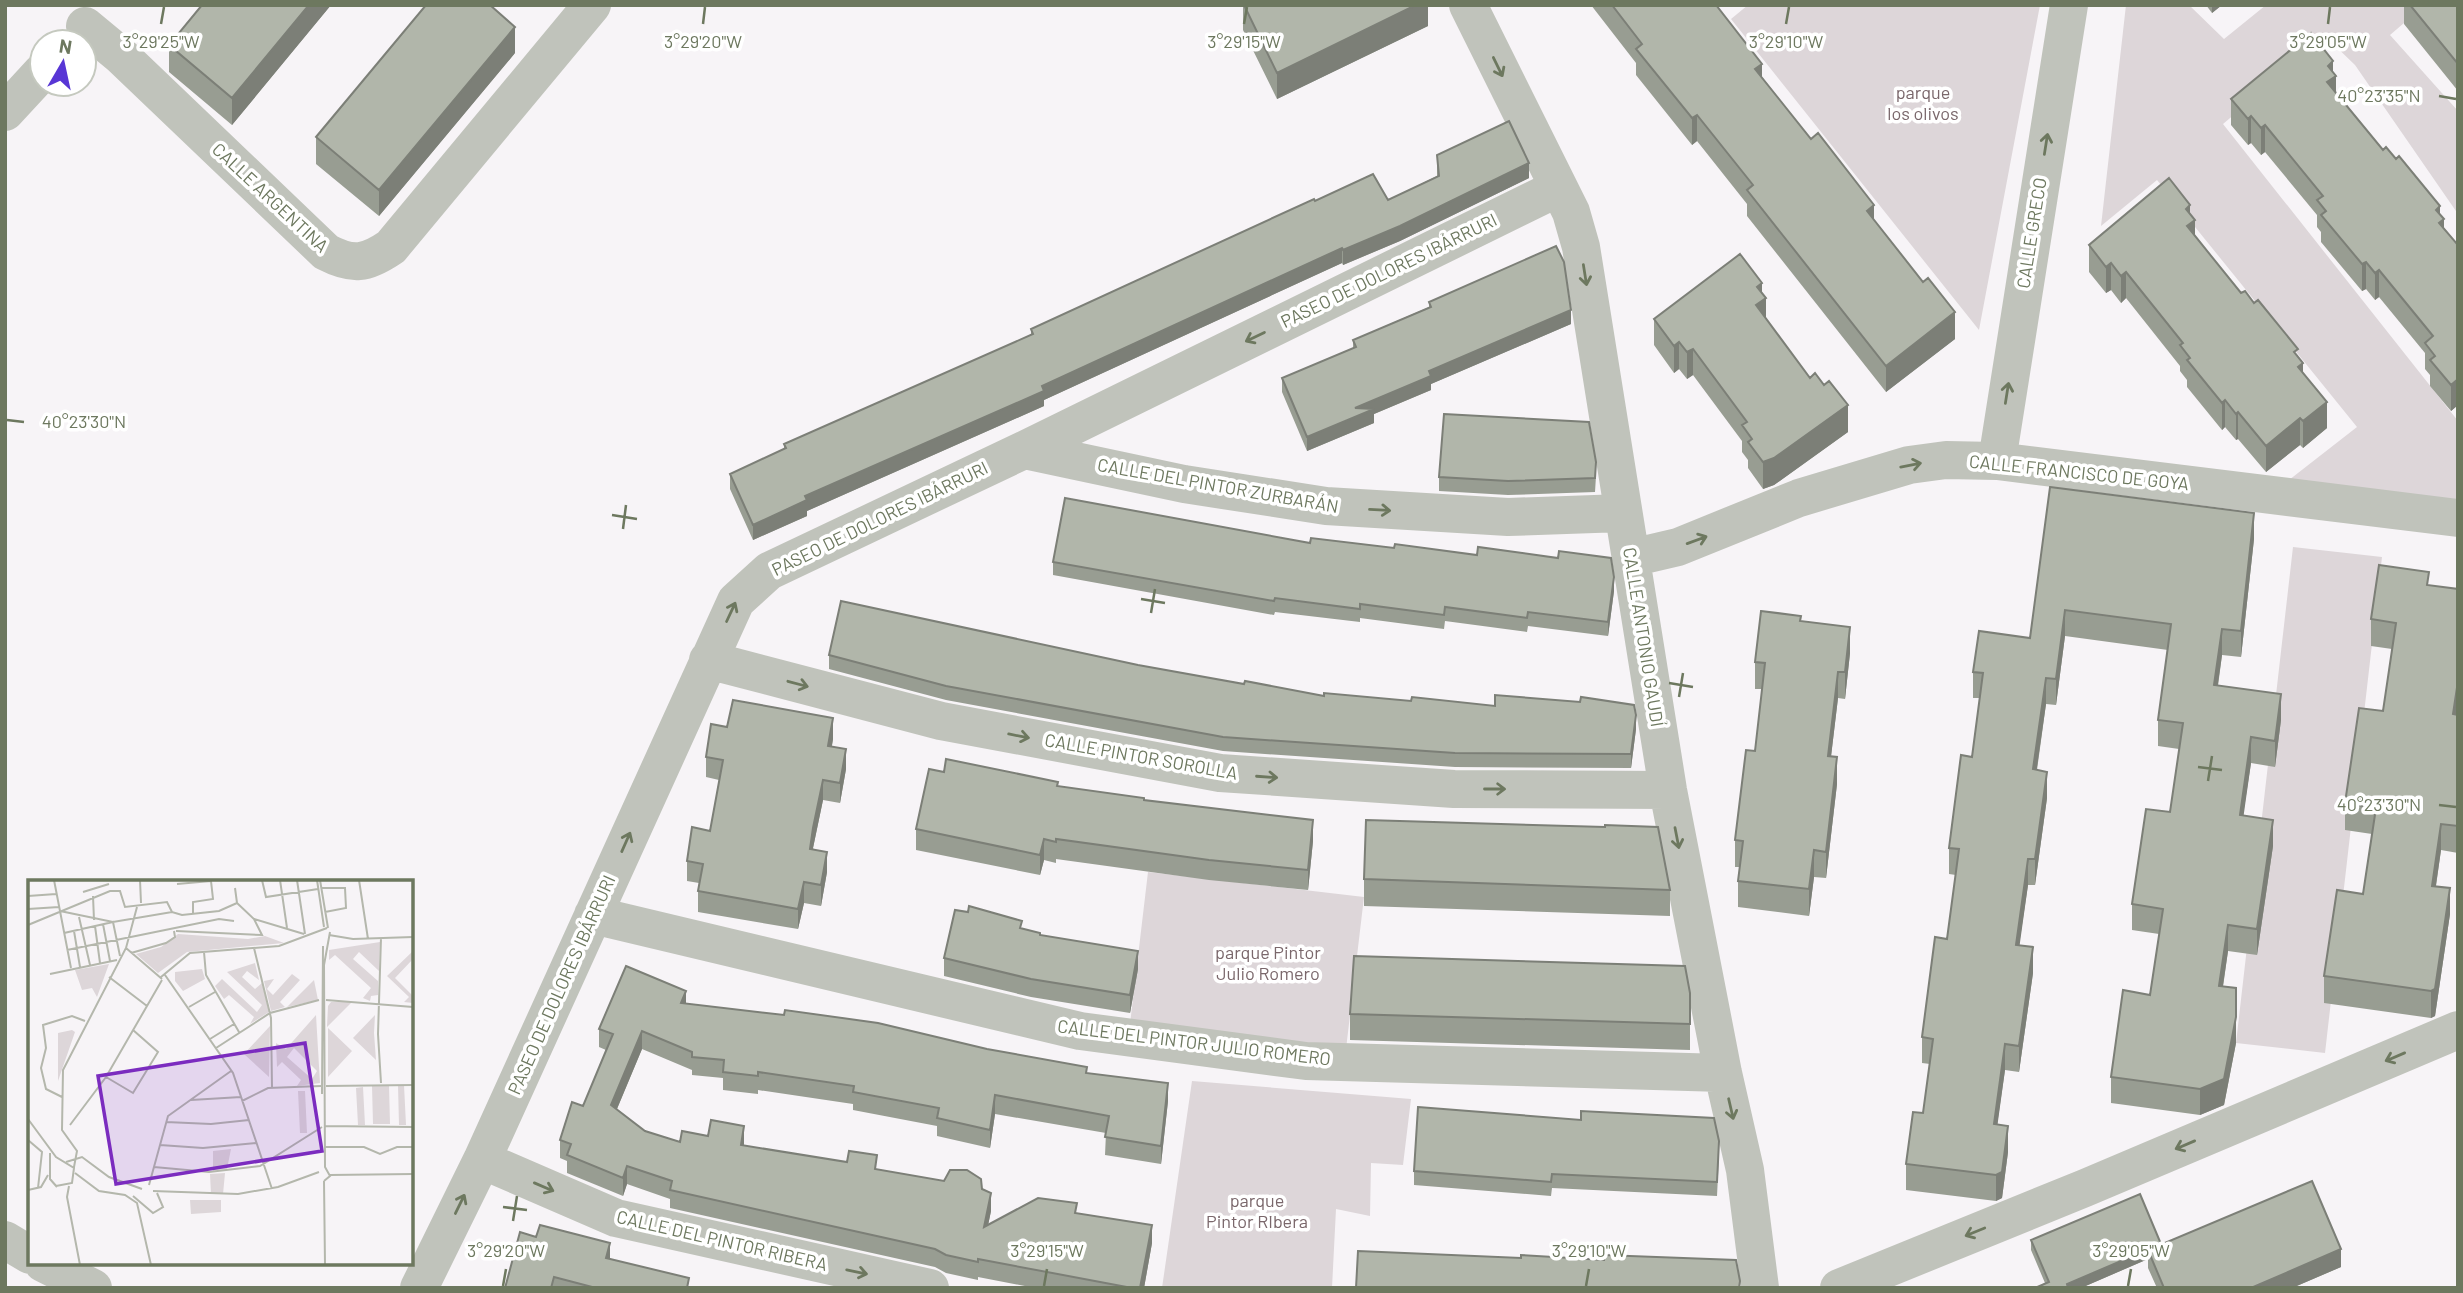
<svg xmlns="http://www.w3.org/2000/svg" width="2463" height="1293" viewBox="0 0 2463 1293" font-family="Barlow,sans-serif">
  <rect width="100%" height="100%" fill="#f7f4f7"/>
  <path fill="#ddd6d9" d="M1748,5H2040L1979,330L1731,19Z
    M2126,5H2189L2224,39L2266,5H2425L2390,35L2458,111V214L2355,65L2326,37L2223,124L2458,421V501L2289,480L2357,427L2157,180L2101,226Z
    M2293,547L2382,557L2325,1053L2236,1043Z
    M1148,872L1364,897L1346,1049L1130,1024Z
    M1192,1081L1411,1099L1403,1165L1371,1163L1370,1216L1336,1209L1332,1288H1162Z"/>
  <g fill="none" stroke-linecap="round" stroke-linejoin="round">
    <path stroke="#c0c3bb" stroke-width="38" d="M1468,5L1571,212L1581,247L1668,790L1723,1073L1745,1170L1760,1288
      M85,26L120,55L326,252C353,266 366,264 391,247L592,5
      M5,112L42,72
      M1024,450L1184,484L1326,506L1508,517L1623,513
      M1997,461L2069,5
      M1631,558L1678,547L1799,498L1909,465L1946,460L1997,461L2458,518
      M708,660L941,721L1220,773L1454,789L1668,790
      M593,915L1080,1031L1306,1061L1723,1073
      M482,1160L616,1218L930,1288
      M5,1240L30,1255
      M43,1263L93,1288
      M419,1288L482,1160L736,601L769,571L1024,450L1558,188
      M1839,1288L2085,1188L2458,1030"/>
  </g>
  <path fill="#989d92" d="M202,5H331L232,125L169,72V45Z
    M1243,5H1428V26L1277,99L1243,30Z
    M1591,5H1716L1762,77L1874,220L1955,339L1886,392L1747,216V204L1697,141L1692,145L1636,75V63Z
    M2206,5H2222L2212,13Z
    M2404,5H2458V91L2404,24Z
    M515,53L379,216L316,164V137Z
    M2333,73L2336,92L2383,150L2440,215L2444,228L2458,245V405L2451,411L2430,386V375L2425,369V353L2379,297L2375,300L2366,289L2362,291L2321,242V232L2317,227V215L2265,152L2261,155L2251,143L2248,145L2231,125V99Z
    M1437,155L1529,178L1400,241L1343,265L1342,263L1044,400V406L807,511V516L753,540L730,489V474L784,449V444L1031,335V329L1315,201L1388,200L1437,176Z
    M2190,214L2195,236L2241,293L2298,357L2303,373L2327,428L2303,448L2300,445L2266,472L2238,439L2236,440L2225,427L2222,430L2187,387V380L2180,371V366L2126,298L2121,303L2111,290L2106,293L2089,272V245Z
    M1762,292L1766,318L1848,432L1774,485L1763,489L1748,468V460L1742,452V441L1693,375L1687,379L1679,369L1674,373L1654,345V319Z
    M1429,302L1571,324L1431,384V390L1374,414V423L1307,451L1282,392V378L1353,348V340L1429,307Z
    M1596,476L1595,492L1508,495L1439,491V477Z
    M2050,487L2254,539L2241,657L2222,655L2218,686L2281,720L2275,767L2251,763L2243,815L2273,846L2257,955L2228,951L2223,987L2236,1043L2224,1105L2200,1115L2111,1103V1077L2150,995L2159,934L2132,930V904L2170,812L2179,749L2158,746V720L2168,650L2065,636L2056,705L2046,704L2037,770L2047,798L2035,885H2028L2019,945L2033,973L2019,1072L2005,1070L1997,1125L2008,1152L2002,1198L1996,1201L1906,1190V1164L1923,1113L1930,1064L1922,1063V1037L1947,939L1956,875L1949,874V848L1972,757L1980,698H1973V672L2030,638Z
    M1310,543L1614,591L1608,636L1528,626L1527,632L1445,621L1444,629L1360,618V622L1275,612L1274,615L1053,575V562Z
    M2429,585L2457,715H2458V853L2441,850L2436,886L2450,914L2435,1016L2431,1018L2324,1003V976L2363,894L2372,834L2345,830V803L2383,711L2392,649L2371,646V619Z
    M1801,621L1850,653L1845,699L1838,698L1831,756L1837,784L1826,878L1814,877L1809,916L1738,907V881L1740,867H1735V840L1755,751L1762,689H1755V662Z
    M829,655L1138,665L1244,684L1324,696L1636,729L1631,768L1455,767L1223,751L946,700L829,669Z
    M727,727L833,739L832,746L846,769L840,803L823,800L813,848L827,872L821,906L804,903L798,929L698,912V891L699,883L687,881V861L710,831L719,780L706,777V757Z
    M944,772L1058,786L1144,800L1313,841L1308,890L1209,880L1056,859V863L1044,860L1040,875L916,850V829Z
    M1364,879L1670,890V916L1364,906Z
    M1022,929L1138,969L1130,1013L1031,997L944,976V958Z
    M686,1004L1087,1073L1168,1101L1161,1164L1105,1155L1106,1133L995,1114L990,1148L937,1136V1126L853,1110V1104L758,1090V1094L723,1090V1078L692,1075V1070L642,1049L617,1109L645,1131L680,1142L743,1146L877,1169L982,1189L991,1211L988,1225L1077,1213L1152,1243L1144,1288H1035L978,1277V1280L946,1273L935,1267L670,1208V1199L627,1184L623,1196L567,1173V1161L560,1158V1140L583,1106L606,1050L599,1047V1029Z
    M1350,1014L1690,1020V1050L1350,1040Z
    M1719,1155L1717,1196L1552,1188L1551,1196L1414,1185V1171Z
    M536,1237L610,1259L689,1288H505Z
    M2031,1240L2161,1244L2341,1267L2292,1288H2157L2148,1268V1259L2081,1288H2035L2045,1283L2031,1250Z"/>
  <path fill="#7c7f77" d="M309,5H331L232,125V98Z
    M1416,5H1428V26L1277,99V73Z
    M2212,5H2222L2212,13Z
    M515,27V53L379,216V190Z
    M2333,61V78L2336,76V102L2327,109L2328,66Z
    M1762,64V90L1755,69Z
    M1697,115V141L1692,145V118Z
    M2251,116V143L2248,145V119Z
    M2265,125V152L2261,155V128Z
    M1529,163V178L1400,241L1343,265V250Z
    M1874,205V232L1867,211Z
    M2190,205V224L2195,220V247L2187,253L2186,209Z
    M2440,206V222L2444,219V246L2436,210Z
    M1342,248V263L1044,400V406L807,511V516L753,540V525L805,496Z
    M2366,262V289L2362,291V264Z
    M2111,263V290L2106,293V267Z
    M2379,270V297L2375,300V273Z
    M2126,272V298L2121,303V276Z
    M1762,283V300L1766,298V324L1756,305L1757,287Z
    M1571,310V324L1431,384V390L1374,414V423L1307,451V437L1355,408L1429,371Z
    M1955,312V339L1886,392V366Z
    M1679,342V369L1674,373V346Z
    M1693,349V375L1687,379V352Z
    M2303,363V390L2298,367Z
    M2458,379V405L2451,411V385Z
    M2225,400V427L2222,430V403Z
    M2327,402V428L2303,448V421Z
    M1848,405V432L1774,485L1763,489V462Z
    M2238,412V439L2236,440V414Z
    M2300,418V445L2266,472V446Z
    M2254,513V539L2241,657V631Z
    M1614,577V591L1608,636V622Z
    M2065,610V636L2056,705V679Z
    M1850,627V653L1845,699V672Z
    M2222,629V655L2214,711V685Z
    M1838,672V698L1828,782V756Z
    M2046,678V704L2033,795V769Z
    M2458,681V707L2453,741V714Z
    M2281,694V720L2275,767V741Z
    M1636,715V729L1631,768V754Z
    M833,718V739L828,766V746Z
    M2251,737V763L2240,841V815Z
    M846,749V769L840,803V783Z
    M1837,757V784L1826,878V852Z
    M2047,772V798L2035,885V859Z
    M823,780V800L813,848L810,869V849L813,828Z
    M1313,820V841L1308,890V870Z
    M2273,820V846L2257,955V929Z
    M2441,824V850L2432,912V886Z
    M1044,839V860L1040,875V855Z
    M1814,850V877L1809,916V889Z
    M827,852V872L821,906V885Z
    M2028,859V885L2016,971V945Z
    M804,882V903L798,929V909Z
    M2450,888V914L2435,1016L2431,1018V991Z
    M2228,925V951L2219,1012V986Z
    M2033,947V973L2019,1072V1046Z
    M1138,951V969L1130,1013V995Z
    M2236,988V1043L2224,1105L2200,1115V1089Z
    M686,991V1009L681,1003Z
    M642,1031V1049L611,1123V1105Z
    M2005,1044V1070L1994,1150V1124Z
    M1168,1083V1101L1161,1164V1146Z
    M995,1095V1114L990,1148V1130Z
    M744,1126V1144L741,1164V1145Z
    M2008,1126V1152L2002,1198L1996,1201V1175Z
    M627,1166V1184L623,1196V1178Z
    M991,1193V1211L984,1245V1227Z
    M1152,1225V1243L1144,1288H1140Z
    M610,1243V1261L606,1258Z
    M2341,1249V1267L2292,1288H2251Z
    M2148,1250V1259L2081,1288H2067V1284Z"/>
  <path fill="#b1b6aa" stroke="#7c7f77" stroke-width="2" d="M202,5H309L232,98L169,45Z
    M426,5H490L515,27L379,190L316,137Z
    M1244,5H1416L1277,73Z
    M1612,5H1716L1762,64L1755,69L1811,139L1818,133L1874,205L1867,211L1923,282L1928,278L1955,312L1886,366L1747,190L1753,185L1697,115L1692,118L1636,49L1642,44Z
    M2410,5H2458V64Z
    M2311,33L2333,61L2328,66L2336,76L2327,82L2383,150L2386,147L2396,159L2399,156L2440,206L2436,210L2444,219L2439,223L2458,245V379L2451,385L2430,360L2435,356L2425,343L2433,336L2379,270L2375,273L2366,262L2362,264L2321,215L2326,211L2317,200L2323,196L2265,125L2261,128L2251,116L2248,119L2231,99Z
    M1509,121L1529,163L1400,226L1343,250L1342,248L1042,386L1044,391L805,496L807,500L753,525L730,474L786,448L784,444L1033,334L1031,329L1314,199L1315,201L1373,174L1388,200L1439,176L1437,155Z
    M2169,178L2190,205L2186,209L2195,220L2187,226L2241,293L2245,291L2254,303L2258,300L2298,349L2294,352L2303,363L2298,367L2327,402L2303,421L2300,418L2266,446L2238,412L2236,414L2225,400L2222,403L2187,360L2190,358L2180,345L2183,343L2126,272L2121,276L2111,263L2106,267L2089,245Z
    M1556,246L1564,262L1571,310L1429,371L1431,376L1355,408L1374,409L1307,437L1282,378L1356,347L1353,340L1431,307L1429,302Z
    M1740,254L1762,283L1757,287L1766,298L1756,305L1810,378L1815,373L1824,385L1829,381L1848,405L1774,458L1763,462L1748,442L1752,439L1742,425L1747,422L1693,349L1687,352L1679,342L1674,346L1654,319Z
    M1444,414L1589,422L1596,462L1595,478L1508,481L1439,477Z
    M2050,487L2254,513L2241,631L2222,629L2214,685L2281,694L2275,741L2251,737L2240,815L2273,820L2257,929L2228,925L2219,986L2236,988V1017L2224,1079L2200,1089L2111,1077L2123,990L2150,995L2163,909L2132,904L2146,809L2170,812L2183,723L2158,720L2171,624L2065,610L2056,679L2046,678L2033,769L2047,772L2035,859H2028L2016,945L2033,947L2019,1046L2005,1044L1994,1124L2008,1126L2002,1172L1996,1175L1906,1164L1913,1112L1923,1113L1933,1039L1922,1037L1935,937L1947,939L1959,849L1949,848L1961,755L1972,757L1983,673L1973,672L1979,631L2030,638Z
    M1065,498L1310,543L1311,538L1394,548L1395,544L1477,555L1478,547L1558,558L1559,551L1611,558L1614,577L1608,622L1528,612L1527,618L1445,607L1444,615L1360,604V609L1275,598L1274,601L1053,562Z
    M2379,565L2429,572L2427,585L2458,589V681L2453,714L2458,715V826L2441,824L2432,886L2450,888L2435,989L2431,991L2324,976L2337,890L2363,894L2376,808L2345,803L2359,708L2383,711L2396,623L2371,619Z
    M841,601L1138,665L1244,684L1245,681L1324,696V693L1411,701L1412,697L1495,706V695L1580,702L1581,697L1634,705L1636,715L1631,754L1455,753L1223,737L946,686L829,655Z
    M1761,611L1801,616L1800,621L1850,627L1845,672H1838L1828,756L1837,757L1826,852L1814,850L1809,889L1738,881L1743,841L1735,840L1746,750L1755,751L1765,663L1755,662Z
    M733,700L833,718L828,746L846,749L840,783L823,780L813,828L810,849L827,852L821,885L804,882L798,909L698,891L703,864L687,861L692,827L710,831L723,760L706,757L711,724L727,727Z
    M946,759L1058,782L1057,786L1144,798V800L1313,820L1308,870L1209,860L1056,839V842L1044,839L1040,855L916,829L929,769L944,772Z
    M1366,820L1605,827V825L1658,827L1670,890L1364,879Z
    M969,906L1022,921L1020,928L1040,933V935L1138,951L1130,995L1031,979L944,958L955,910L968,912Z
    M1354,956L1685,966L1690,993V1024L1350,1014Z
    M626,966L686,991L681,1003L784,1015L785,1010L878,1023L987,1049L1087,1067L1086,1073L1168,1083L1161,1146L1105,1137L1109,1116L995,1095L990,1130L937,1118L939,1108L853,1092L854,1086L758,1072V1076L723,1072L724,1060L692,1057V1052L642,1031L611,1105L645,1131L680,1142L682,1131L708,1136L711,1120L744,1126L741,1145L847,1162L849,1151L877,1155L875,1169L944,1181L950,1170H967L981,1179L982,1189L991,1193L984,1227L1038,1198L1077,1203L1075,1213L1152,1225L1140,1288H1132L978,1259V1262L946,1255L935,1249L670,1190L672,1181L627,1166L623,1178L567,1155L571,1144L560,1140L572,1102L583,1106L613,1034L599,1029Z
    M1418,1107L1581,1120V1111L1714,1118L1719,1141L1717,1182L1552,1174L1551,1182L1414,1171Z
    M2312,1181L2341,1249L2251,1288H2164L2148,1250Z
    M2140,1194L2161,1244L2067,1284L2068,1288H2035L2049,1282L2031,1240Z
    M540,1225L610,1243L606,1258L689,1278L687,1288H596L554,1277L551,1288H505L520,1232L536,1237Z
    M1358,1251L1521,1258V1255L1604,1260V1255L1736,1260L1740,1281L1739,1288H1356Z"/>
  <defs><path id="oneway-shaft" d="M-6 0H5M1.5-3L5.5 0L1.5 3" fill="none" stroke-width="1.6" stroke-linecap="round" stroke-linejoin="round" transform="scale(1.75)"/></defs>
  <g stroke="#6d785f">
    <use href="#oneway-shaft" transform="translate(1498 67) rotate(64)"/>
    <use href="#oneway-shaft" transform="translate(2046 144) rotate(-81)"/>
    <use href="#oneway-shaft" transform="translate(1585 275) rotate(81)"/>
    <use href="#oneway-shaft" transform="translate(1255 337) rotate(154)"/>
    <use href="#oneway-shaft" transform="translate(2007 393) rotate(-81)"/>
    <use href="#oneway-shaft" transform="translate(1911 465) rotate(-11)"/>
    <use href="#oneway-shaft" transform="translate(1380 510) rotate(3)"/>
    <use href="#oneway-shaft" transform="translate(1697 540) rotate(-20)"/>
    <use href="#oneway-shaft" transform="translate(731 612) rotate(-65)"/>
    <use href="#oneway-shaft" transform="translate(798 684) rotate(15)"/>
    <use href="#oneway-shaft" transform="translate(1019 736) rotate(11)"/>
    <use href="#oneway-shaft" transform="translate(1267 777) rotate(4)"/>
    <use href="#oneway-shaft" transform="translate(1495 789)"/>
    <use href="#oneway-shaft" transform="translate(1677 838) rotate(79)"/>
    <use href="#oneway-shaft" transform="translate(626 842) rotate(-66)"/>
    <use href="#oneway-shaft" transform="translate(2395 1057) rotate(157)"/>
    <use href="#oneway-shaft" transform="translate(1731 1109) rotate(77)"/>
    <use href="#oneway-shaft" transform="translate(2185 1145) rotate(157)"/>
    <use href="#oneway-shaft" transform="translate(544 1187) rotate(23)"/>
    <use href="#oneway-shaft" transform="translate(460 1204) rotate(-64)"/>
    <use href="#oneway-shaft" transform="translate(1975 1232) rotate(158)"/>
    <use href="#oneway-shaft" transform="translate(857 1272) rotate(12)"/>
  </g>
  <path fill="none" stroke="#6d785f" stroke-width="2.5" d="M161,24L164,7M703,24L705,7M1244,24L1247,7M1786,24L1789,7M2328,24L2330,7M2439,96L2456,99M7,420L24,422M612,515L637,519M623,529L626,505M1141,599L1165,603M1151,613L1155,589M1669,683L1693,687M1679,697L1683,673M2198,767L2222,770M2208,781L2212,756M2439,805L2456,807M503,1207L527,1210M513,1221L517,1196M503,1286L506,1269M1044,1286L1047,1269M1586,1286L1589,1269M2128,1286L2131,1269"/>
  <g text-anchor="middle" stroke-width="7" stroke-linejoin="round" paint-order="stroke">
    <g font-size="18" fill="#7a676b" stroke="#fff">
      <text x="1923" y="99">parque<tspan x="1923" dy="21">los olivos</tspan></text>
      <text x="1268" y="959">parque Pintor<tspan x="1268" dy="21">Julio Romero</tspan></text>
      <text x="1257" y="1207">parque<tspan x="1257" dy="21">Pintor RIbera</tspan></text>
    </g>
    <g font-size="18" fill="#6d785f" stroke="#fff">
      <text transform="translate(270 198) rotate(43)" y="6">CALLE ARGENTINA</text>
      <text transform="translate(2032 233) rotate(-81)" y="6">CALLE GRECO</text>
      <text transform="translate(1389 271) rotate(-26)" y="6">PASEO DE DOLORES IBÁRRURI</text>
      <text transform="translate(2079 473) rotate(6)" y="6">CALLE FRANCISCO DE GOYA</text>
      <text transform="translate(1218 486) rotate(10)" y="6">CALLE DEL PINTOR ZURBARÁN</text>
      <text transform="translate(880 519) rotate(-26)" y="6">PASEO DE DOLORES IBÁRRURI</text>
      <text transform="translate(1643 637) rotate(81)" y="6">CALLE ANTONIO GAUDÍ</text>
      <text transform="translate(1141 757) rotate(10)" y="6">CALLE PINTOR SOROLLA</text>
      <text transform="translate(562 985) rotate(-66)" y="6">PASEO DE DOLORES IBÁRRURI</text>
      <text transform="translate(1194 1043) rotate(7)" y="6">CALLE DEL PINTOR JULIO ROMERO</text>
      <text transform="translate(722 1241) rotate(13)" y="6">CALLE DEL PINTOR RIBERA</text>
    </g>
  </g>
  <g transform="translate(28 880)">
    <rect width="385" height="385" fill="#f7f4f7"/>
    <path d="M150,54L220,59L237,56L256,63L159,72L130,93L108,74L133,67ZM352,62L351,91L331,72L325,79L350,101V115L343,116L342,121L335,118L343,108L307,75L301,80V70ZM385,71V79L367,98L385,116V123L376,122L381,117L359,96ZM227,83L231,100L219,91L214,97L227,109L234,103L241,132L222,144L226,137L201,115L196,119L187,106L194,99L229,132L234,125L199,92ZM81,84L69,117L64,108L54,110L47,90ZM174,89L177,99L155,111L147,101V92ZM264,94L272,100L252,122L257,127L243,131L236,101L246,99L239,109L245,115ZM286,100L290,120L259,127ZM303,122H324L299,147L300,126ZM288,135L292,203L269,206L273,200L254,182L249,187L248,163L258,169ZM266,168L289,191L284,199L259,177ZM347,135L346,153L348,180L325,158ZM242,146L241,197L216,174ZM300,148L324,171L300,197ZM44,150L47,152L30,201V153ZM361,205L362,244H345L344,206ZM370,205H376L378,245H371ZM335,207L337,245H330L328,208ZM270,211H277L279,253H272ZM203,269L199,289L185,291V271ZM197,293L195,314H183L182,294ZM162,320H193V332L163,334Z" fill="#ddd6d9" fill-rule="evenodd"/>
    <path fill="none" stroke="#b4b7ac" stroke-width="2" d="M26,0L43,88M112,0L113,23M234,0L238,17L290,9M252,0L259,48M269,0L277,54M289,0L296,47M292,0L300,48M331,0L340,59M149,4L183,1M294,8H317L318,28L297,32M55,12L81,4M0,16L28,14M65,16L66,40M0,29L31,27M32,31L85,42L144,32L154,35L191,31L209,23M165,34V22L185,19L183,1M51,37L62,85M226,39L276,54M75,44L82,81M0,45L82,11H92L97,27L139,22L144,32M67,46L72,83M46,51L52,87M148,51L234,55L226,39L209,23L207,8M36,53L85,42L92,76M301,55L325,59L385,57M98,68L134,99M226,68L243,138L244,208M39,70L191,39L206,41M176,72L178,95L211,152M103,73L138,63L147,57L146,51M22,94L89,80M137,95L205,193L244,309M81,97L119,126M133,97L162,73L251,66L299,48M298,120L385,127M161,127L187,112M182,159L206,144M188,168L242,133L291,120M78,197L105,213L130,172L105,150M353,203L350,154L353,58M298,206L385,205M294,214L295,66M34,217L18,209L13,188L18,168L15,145L44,136L57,141M163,220L213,217M214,221L240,208L293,206M0,239L28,277L46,288L44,303L28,306M138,242L183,244L221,240M42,245L78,197L134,100M296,246L385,247M0,260L14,272L10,308M132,265L175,268L229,263M297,267H336L352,274L369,267H385M22,273V299L29,307M38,282L54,277L81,297L114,309M46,287L49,271L34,250L35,190L98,68L109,27M126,287L181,292L232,286L294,247M47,293L71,311L97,315L109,323L123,385M302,295L385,294M296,301L302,296L297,287L296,85L302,52M296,301L297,385M121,305L140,236L203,191M41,306L39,317L52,385M0,310L13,307L20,295M125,311L210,314L250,307L291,292M105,316L125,333L135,327L129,313"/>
    <path fill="#7b2cbf" fill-opacity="0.15" stroke="#7b2cbf" stroke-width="3.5" d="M277,163L294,271L88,304L70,196Z"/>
    <rect width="385" height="385" fill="none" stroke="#6d785f" stroke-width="3.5"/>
  </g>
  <g font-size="18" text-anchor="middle" fill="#6d785f" stroke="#fff" stroke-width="7" stroke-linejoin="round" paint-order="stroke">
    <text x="703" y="48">3°29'20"W</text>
    <text x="1244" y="48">3°29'15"W</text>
    <text x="1786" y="48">3°29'10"W</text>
    <text x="2328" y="48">3°29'05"W</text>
    <text x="161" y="48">3°29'25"W</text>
    <text x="2379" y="102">40°23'35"N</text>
    <text x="84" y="428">40°23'30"N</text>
    <text x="2379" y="811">40°23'30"N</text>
    <text x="506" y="1257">3°29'20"W</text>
    <text x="1047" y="1257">3°29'15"W</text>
    <text x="1589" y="1257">3°29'10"W</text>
    <text x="2131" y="1257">3°29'05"W</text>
  </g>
  <rect width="2463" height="1293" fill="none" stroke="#6d785f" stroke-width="14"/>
  <g transform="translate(63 63) rotate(9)"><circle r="33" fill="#ffffff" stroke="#c5c9bf" stroke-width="2"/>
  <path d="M0-5L12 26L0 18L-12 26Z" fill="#5836d5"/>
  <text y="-10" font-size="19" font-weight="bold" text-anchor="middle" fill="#6d785f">N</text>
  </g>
</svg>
